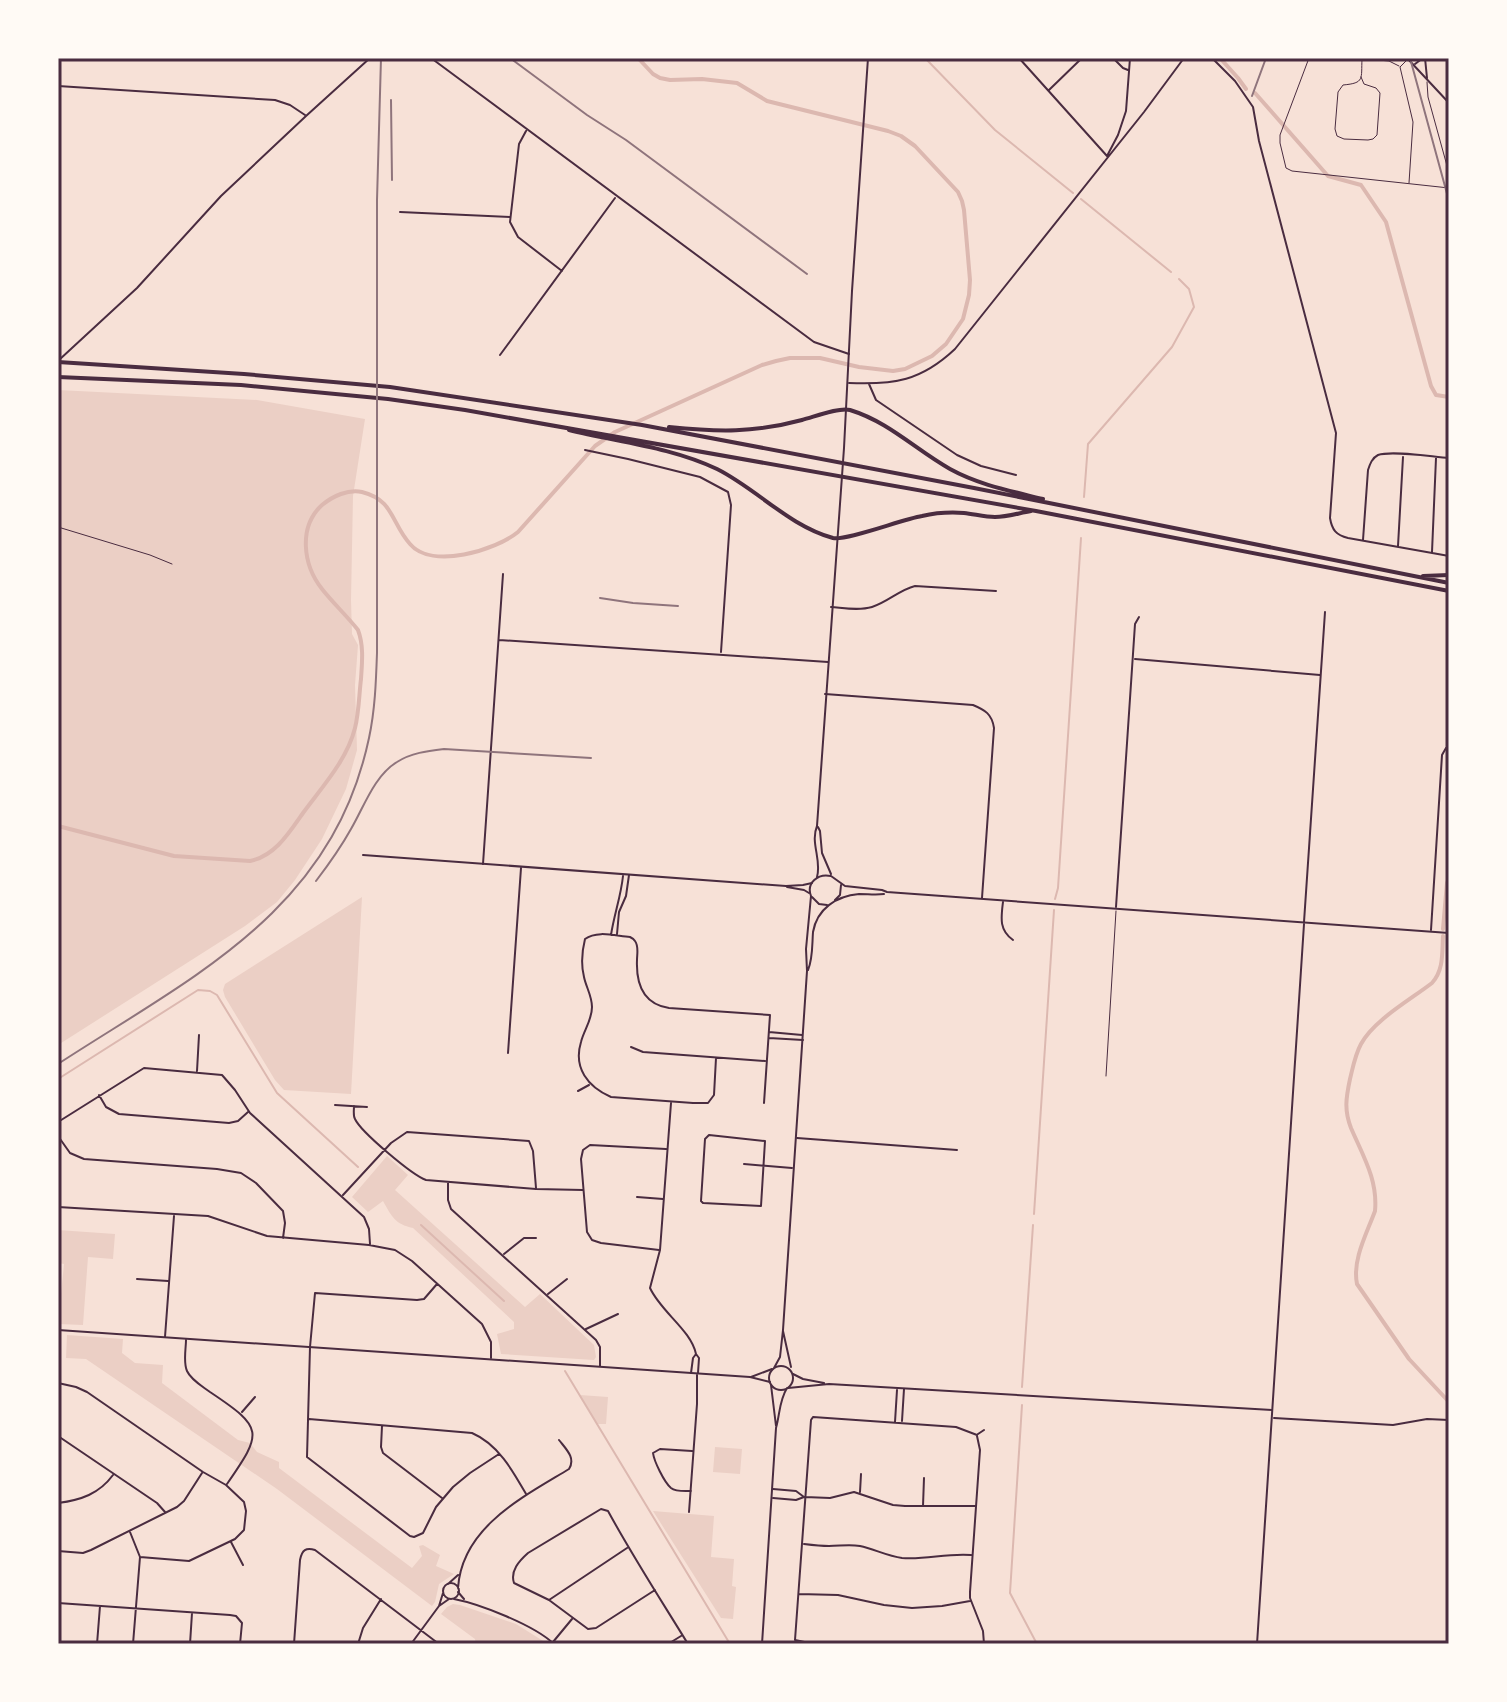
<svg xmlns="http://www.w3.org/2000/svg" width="1507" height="1702" viewBox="0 0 1507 1702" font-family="'Source Serif 4',serif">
  <rect width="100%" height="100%" fill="#f7e1d7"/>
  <path fill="#ebcfc5" d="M58,390L257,400L365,419L353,496L351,600L352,634L358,645L355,685L357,750L346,789L322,839L295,880L277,902L245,926L58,1045Z
    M362,897L351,1094L284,1090L275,1080L225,997L223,990L225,984Z
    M387,1156L408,1175L395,1190L525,1307L540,1294L594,1345L596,1357L594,1360L501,1354L497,1334L514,1329V1322L413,1228C395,1224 392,1217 383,1201L368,1212L352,1197Z
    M58,1230L115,1234L113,1259L88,1257L83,1325L58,1324V1294H61L64,1264L58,1263Z
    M67,1335L123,1339L122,1353L135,1363L163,1365L162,1383L238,1440L250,1443L257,1452L279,1462V1468L412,1568L422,1556L419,1546L423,1545L440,1555L436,1566L454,1574L439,1584L435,1602L432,1606L277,1489L86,1359L66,1358Z
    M580,1395L608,1397L606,1424H597Z
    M715,1447L742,1449L740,1474L713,1472Z
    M653,1511L714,1516L711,1557L734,1559L732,1586L736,1587L733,1619L721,1618Z
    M453,1604L460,1605L516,1624L548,1644H476L475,1639L441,1614L447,1607Z"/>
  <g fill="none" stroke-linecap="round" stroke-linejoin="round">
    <path stroke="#dcb8b0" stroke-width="2" d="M925,58L995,130L1073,193
      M1081,199L1171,272
      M1084,497L1088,444L1172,347L1194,307L1189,289L1179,279
      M1055,899L1058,888L1081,538
      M58,1079L198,990L210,991L217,995L277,1093L358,1167
      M1034,1214L1054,910
      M421,1225L504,1301
      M565,1371L730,1644
      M1022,1387L1033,1225
      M1022,1405L1010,1593L1037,1644"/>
    <path stroke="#dcb8b0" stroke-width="4" d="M1220,58L1238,78L1246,89
      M1255,93L1328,176L1361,185L1386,222L1431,386L1436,395L1449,397
      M58,826L174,856L250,861C275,856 289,833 303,813C322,787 347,760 355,728C359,712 359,695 361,679C362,663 364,646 358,630C347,616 333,603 322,589C303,565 298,527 322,505C333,496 348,489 362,492C394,500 391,523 410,544C432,570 496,550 518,532L595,446L615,432L762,365L776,361L790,358H820L859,367L893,371L905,369L932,356L946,344L963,319L969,295L970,280L964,210L962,201L958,192L915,146L901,136L888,131L767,101L737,83L702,79L670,80L660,78L653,74L638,58
      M1443,929L1447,883L1449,878
      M1443,936C1442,952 1444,970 1432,983C1410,1000 1374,1020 1361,1044C1355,1055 1353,1067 1350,1079C1346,1098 1344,1110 1351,1128C1363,1156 1378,1180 1375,1211C1367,1233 1352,1260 1357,1284L1409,1359L1449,1402"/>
    <path stroke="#4a2c40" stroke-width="1" d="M1309,58L1280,135V143L1286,168L1292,171L1449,188
      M1356,58L1389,61L1399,66
      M1406,61L1400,67L1413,122L1409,183
      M1361,77L1364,84L1376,88L1380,93L1377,135L1373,139L1368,140L1344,139L1337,136L1335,129L1338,92L1343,85C1365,83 1361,79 1362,59
      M1427,82L1428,97L1449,173
      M58,527L150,555L172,564
      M1106,1076L1116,911"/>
    <path stroke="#4a2c40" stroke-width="2" d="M431,58L814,342L849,354
      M1019,58L1107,156L1118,135L1126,111L1130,58
      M1113,58L1123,68L1128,70
      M1212,58L1235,81L1253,107L1259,141L1336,433L1330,518C1332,530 1336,535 1348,538L1449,556
      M1425,58L1427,78
      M1233,59L1234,58
      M1415,64L1423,58
      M58,86L275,100L290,105L305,115
      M1049,90L1082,58
      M526,131L519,144L510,222L518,237L562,271
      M400,212L510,217
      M500,355L615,198
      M849,383C894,385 921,381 955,349L1144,112L1184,58
      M869,384L876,400L957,455L981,466L1016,475
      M585,450L628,459L700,477L728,492L731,505L721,652
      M1363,540L1368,470C1370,464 1372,458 1378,455C1392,450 1433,457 1449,458
      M1398,546L1403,457
      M1432,552L1436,458
      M831,607C844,608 859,611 872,607C888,602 899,590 915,586L996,591
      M499,640L828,662
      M1135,659L1320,675
      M825,694L973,705C985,710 992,714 994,728L982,898
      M483,864L503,574
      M1003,902C1001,918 999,930 1013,940
      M1116,907L1135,624L1139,617
      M1304,922L1325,612
      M1431,930L1442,755L1446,748L1449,747
      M617,934L619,912L626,896L629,875
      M611,935C614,915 621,896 623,876
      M769,1032L802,1035
      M769,1038L803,1040
      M631,1047L643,1052L765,1061
      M508,1053L521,868
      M716,1058L714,1095L708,1103H693L611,1097C588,1087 573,1068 581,1042C584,1030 592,1020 592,1007C592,996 586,987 584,977C581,965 582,951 585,939C597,930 616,936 630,937C632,938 634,939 635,941C639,946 637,954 637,960C636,984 643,1004 669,1008L770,1015L764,1103
      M197,1071L199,1035
      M578,1091L589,1085
      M99,1095L106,1107L119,1114L229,1123L238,1121L248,1112
      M671,1103L660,1250L650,1288C661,1312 691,1330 696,1354
      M335,1105L367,1107
      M354,1106C354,1110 353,1116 355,1119C361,1132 412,1175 426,1180L536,1189L583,1190
      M58,1122L144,1068L222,1075L235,1090L250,1113L364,1217L369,1229L370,1244
      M709,1135L765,1141L761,1206L703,1203L701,1201L705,1139Z
      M58,1136L70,1153L84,1159L217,1169L241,1173L256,1183L283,1211L285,1223L283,1238
      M797,1138L957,1150
      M744,1164L792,1168
      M448,1183V1200L451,1209L596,1340L600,1347V1366
      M343,1195L391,1143L407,1132L529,1141L533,1151L536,1188
      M637,1197L663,1199
      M58,1207L208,1216L267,1236L369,1245L395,1250L412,1261L482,1324L491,1342V1358
      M659,1250L601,1243L592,1240L587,1232L581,1159L583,1150L590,1145L666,1149
      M504,1254L524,1238H536
      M137,1279L168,1281
      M437,1284L424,1299L417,1300L315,1293L310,1347L307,1457L410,1536L414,1537L423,1533L436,1507L453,1487L470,1473L499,1454
      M548,1294L567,1279
      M586,1329L618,1314
      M165,1337L174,1216
      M186,1340C186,1349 183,1362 187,1371C191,1380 202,1386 210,1392C264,1428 263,1432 227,1484
      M691,1373L693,1358L696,1354L699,1358L698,1373
      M58,1383L76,1387L87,1392L203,1472L226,1485L244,1502L246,1511L244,1530L235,1539L189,1561L140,1557
      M242,1412L255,1397
      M309,1419L472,1433C498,1444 513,1471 526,1494
      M902,1421L904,1389
      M895,1422L897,1390
      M382,1426L381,1447L383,1453L442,1498
      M978,1434L984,1430
      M58,1436L157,1503L165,1512
      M977,1436L980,1450L970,1592V1598L983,1631L984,1644
      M691,1491C685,1491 676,1492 671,1488C664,1482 654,1461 653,1453L660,1449L692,1451
      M860,1492L861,1474
      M805,1497L830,1498L854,1492L893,1505L905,1506H976
      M773,1498L796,1500L804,1497L796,1491L773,1489
      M58,1503C81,1500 99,1494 113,1475
      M923,1506L924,1478
      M689,1512L697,1404V1375
      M130,1532L140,1557L133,1644
      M231,1542L243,1565
      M804,1544C812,1545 821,1546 829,1546C840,1546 849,1544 860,1546C874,1549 887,1556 902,1558C926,1560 946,1553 971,1555
      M58,1551L83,1553L91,1550L177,1507L184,1501L202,1473
      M443 1591a8 8 0 1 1 16 0a8 8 0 1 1-16 0Z
      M448,1584L458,1575
      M458,1588C462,1527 523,1497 569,1469C576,1458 566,1449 559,1440
      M655,1590L596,1628L588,1629L549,1600L514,1583C510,1571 519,1561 528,1553L601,1509L608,1511C633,1557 661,1600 688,1644
      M443,1593L439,1606L449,1599
      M799,1594L838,1595L884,1605L912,1608L942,1606L970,1601
      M549,1600L627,1548
      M58,1603L230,1615L236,1616L242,1623L240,1644
      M553,1642L572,1619
      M97,1644L100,1606
      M190,1644L192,1613
      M294,1644L300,1560C302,1550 306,1547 315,1550L439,1644
      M358,1644L363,1628L381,1599
      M411,1644L439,1606
      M668,1644L681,1636
      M814,1644L795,1640L811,1420L813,1417L956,1427L977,1435"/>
    <path stroke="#4a2c40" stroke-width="2" d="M1407,58L1449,103
      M59,360L137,288L221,196L306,116L370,58
      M363,855L786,886L803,885L812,883
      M787,887L804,890L809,893
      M58,1330L750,1377L770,1382
      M793,1374L803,1379L824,1383
      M751,1377L772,1369
      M788,1388L829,1384L1272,1410
      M1274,1418L1393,1425L1427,1419L1449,1420
      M458,1592L464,1599
      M454,1599C480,1604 534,1625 554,1644
      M1257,1644L1304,924"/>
    <path stroke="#4a2c40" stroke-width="2" d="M818,827L820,831L822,853L831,874
      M817,877C822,860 810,843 817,826L844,448L852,291L868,58
      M812,897L819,904L827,905
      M835,900L840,895L841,885
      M808,970C813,958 812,945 813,932C817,909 836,896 859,894C868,894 876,895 884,894
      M783,1331L791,1367
      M769 1378a12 12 0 1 1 24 0a12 12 0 1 1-24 0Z
      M774,1368L780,1357L783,1330L807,971L806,949L811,896C806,883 818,873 831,876L845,886L882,890L887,892L1449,933
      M771,1385L776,1426
      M762,1644L776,1428C780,1414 779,1401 787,1388"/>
    <path stroke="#4a2c40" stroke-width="4" d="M58,362L244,374L390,387L642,425L974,488L1449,583
      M58,377L241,385L388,399L465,410L1036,511L1449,591
      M669,427C718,432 754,433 802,420C814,417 839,407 850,410C889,422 916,450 950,469C979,485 1011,491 1043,499
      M569,430C618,442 671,447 717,469C757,489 789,526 833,538C846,541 903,519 922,516C935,513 950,512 964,513C974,514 985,517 995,517C1007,517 1019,513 1031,511
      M1423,576L1449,575"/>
    <path stroke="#8f747c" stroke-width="2" d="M510,58L587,115L626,140L807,274
      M1410,58L1449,201
      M1252,96L1266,58
      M391,100L392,180
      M600,598L633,603L678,606
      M316,881C329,864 341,847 351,829C364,807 374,776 397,762C411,753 427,751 444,749L591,758
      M58,1064C193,976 332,912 369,738C375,710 376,682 377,653V200L381,58"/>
  </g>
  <rect width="1507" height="1702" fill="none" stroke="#fffaf5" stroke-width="120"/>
  <rect x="60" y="60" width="1387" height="1582" fill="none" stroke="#4a2c40" stroke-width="3"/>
</svg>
